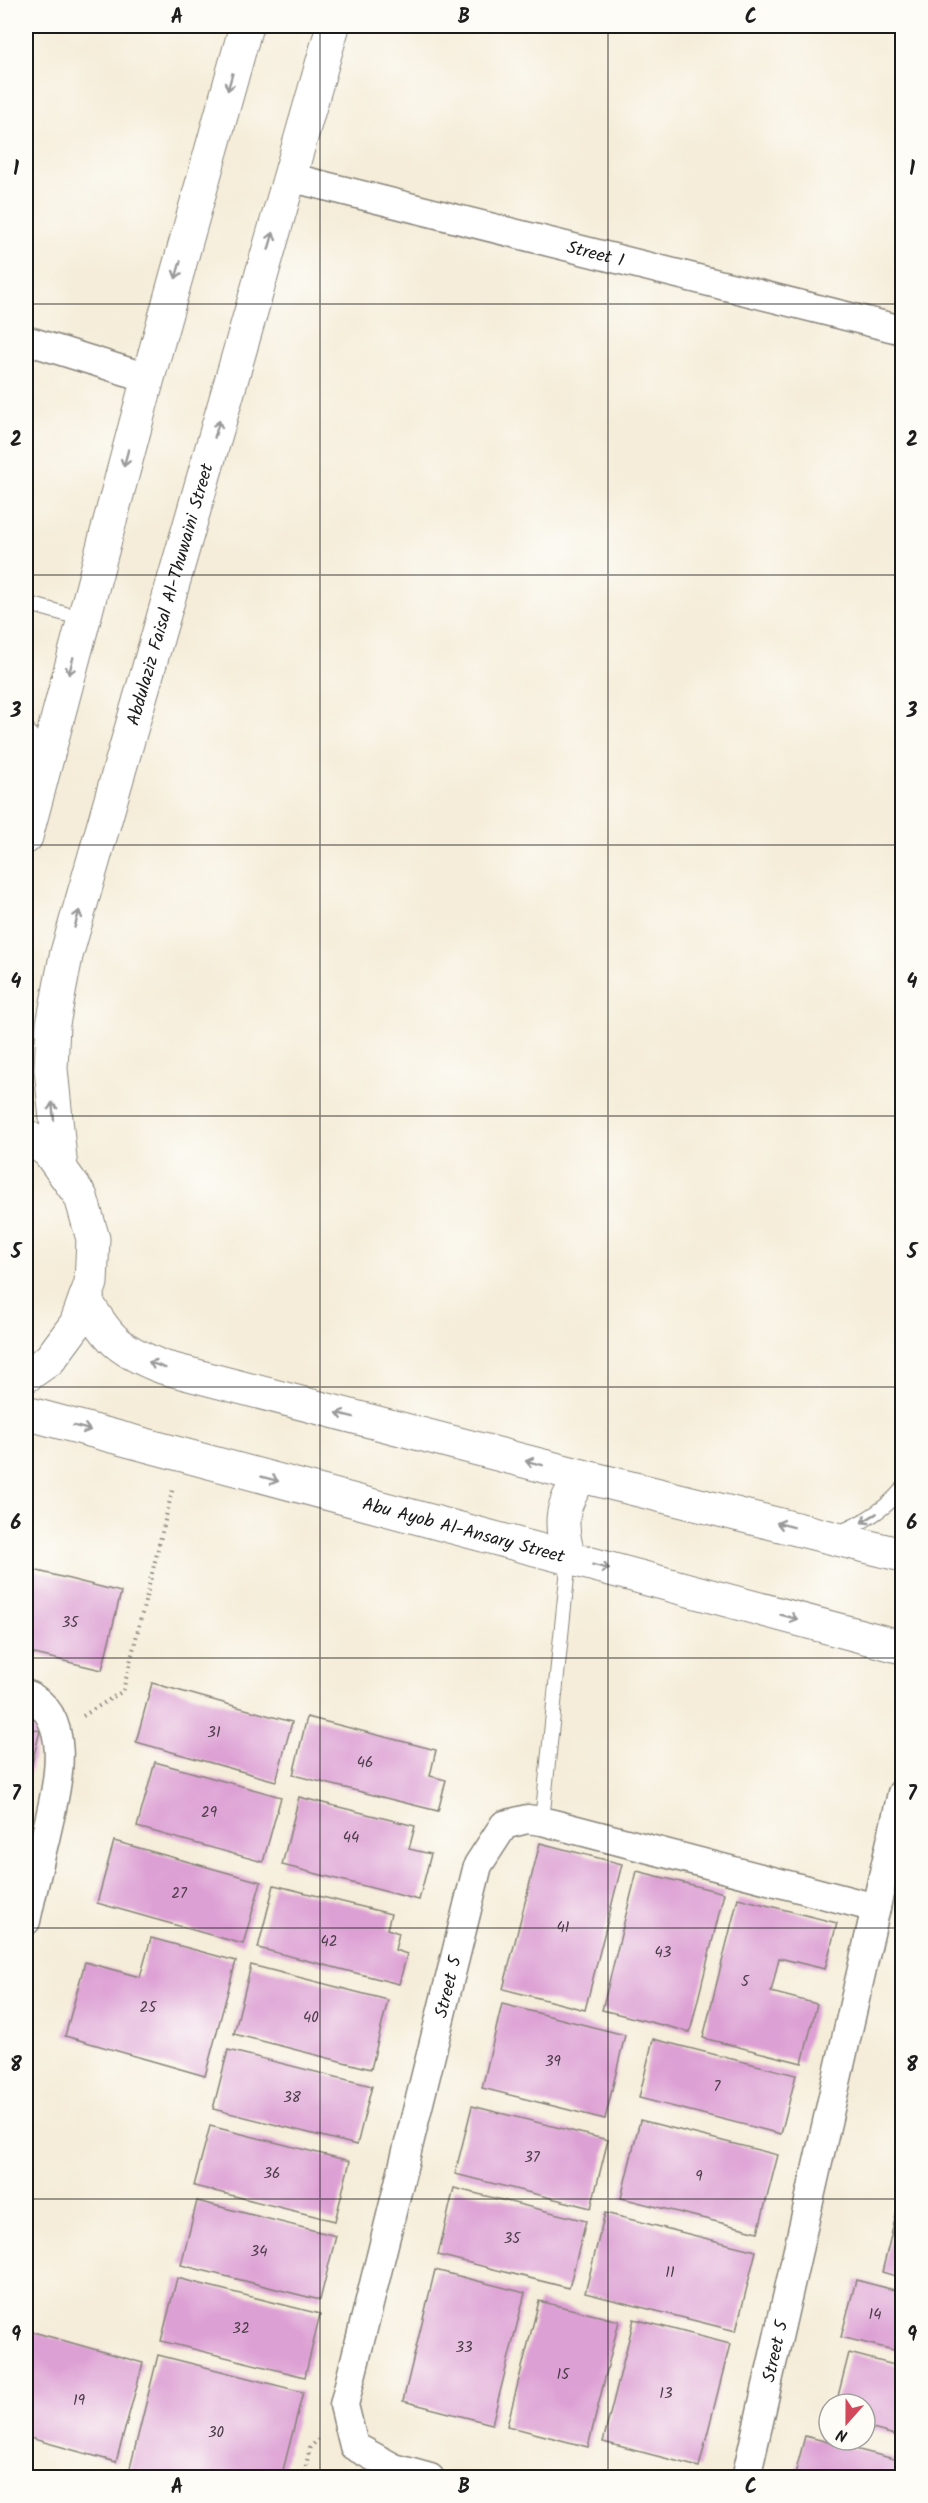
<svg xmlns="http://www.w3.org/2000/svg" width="928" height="2503" viewBox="0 0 928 2503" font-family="Kalam,sans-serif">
  <rect width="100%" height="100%" fill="#fdfcf7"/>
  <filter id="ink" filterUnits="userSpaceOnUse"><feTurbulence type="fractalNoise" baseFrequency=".0167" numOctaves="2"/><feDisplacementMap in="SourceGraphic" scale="12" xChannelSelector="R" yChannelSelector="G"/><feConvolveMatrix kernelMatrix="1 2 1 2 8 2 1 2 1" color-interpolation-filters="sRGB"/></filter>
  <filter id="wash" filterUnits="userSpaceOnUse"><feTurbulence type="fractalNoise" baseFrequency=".008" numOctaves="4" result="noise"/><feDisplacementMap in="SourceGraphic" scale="24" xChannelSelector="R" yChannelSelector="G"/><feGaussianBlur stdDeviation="1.35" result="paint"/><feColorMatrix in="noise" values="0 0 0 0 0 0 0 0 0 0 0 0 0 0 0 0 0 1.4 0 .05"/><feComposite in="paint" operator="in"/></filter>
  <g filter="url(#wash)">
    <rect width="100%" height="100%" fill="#f5edd9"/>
    <g id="blocks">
      <path fill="#dda0d4" d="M26,1568L121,1592L102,1670L26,1652Z
        M152,1683L292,1722L276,1781L136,1742Z
        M307,1717L436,1750L430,1776L446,1780L438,1811L293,1775Z
        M26,1727L40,1731L26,1787Z
        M155,1762L281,1797L263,1862L137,1827Z
        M299,1797L415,1826L409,1849L431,1854L419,1900L282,1865Z
        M114,1841L261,1882L243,1944L97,1903Z
        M540,1843L622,1864L585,2010L503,1989Z
        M637,1871L724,1893L690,2032L602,2010Z
        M274,1885L391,1914L387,1929L399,1933L395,1950L407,1954L399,1984L258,1948Z
        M738,1898L837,1923L825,1969L779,1958L771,1992L817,2004L802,2063L703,2038Z
        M151,1938L236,1961L205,2076L65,2036L85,1962L140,1977Z
        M251,1965L388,2000L371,2069L234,2034Z
        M502,2004L625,2035L605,2119L482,2088Z
        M653,2039L796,2075L781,2134L639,2098Z
        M228,2050L372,2086L357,2145L213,2109Z
        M472,2106L608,2140L591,2208L455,2174Z
        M640,2120L778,2155L758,2232L621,2198Z
        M210,2126L350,2161L335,2221L194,2186Z
        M454,2188L586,2221L569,2288L438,2255Z
        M197,2201L336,2236L320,2300L181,2265Z
        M899,2203L902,2204V2278L882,2272Z
        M605,2213L756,2251L736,2331L585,2293Z
        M435,2270L525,2293L492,2424L403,2401Z
        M177,2278L320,2314L305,2377L161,2341Z
        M856,2280L902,2292V2352L841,2337Z
        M539,2301L619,2321L588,2447L507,2426Z
        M634,2319L730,2344L699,2467L603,2442Z
        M26,2330L143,2363L116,2462L26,2437Z
        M849,2353L902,2367V2437L865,2427V2404H836Z
        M158,2355L303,2392L281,2478H149L129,2472Z
        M805,2436L902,2461V2478H794Z"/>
    </g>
  </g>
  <g filter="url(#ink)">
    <use href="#blocks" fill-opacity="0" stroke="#88847a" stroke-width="1.5"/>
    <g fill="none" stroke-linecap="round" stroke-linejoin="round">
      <g stroke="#88847a" stroke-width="16">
        <path id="lane" d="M26,603L83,619
          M26,727L43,756
          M838,1533C862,1523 886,1509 902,1489
          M542,1821L569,1558"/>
      </g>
      <g stroke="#88847a" stroke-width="31">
        <g id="street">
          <path id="s1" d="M289,177L902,330"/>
          <path d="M26,340L148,378"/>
          <path d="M26,1694C79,1718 54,1797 45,1839C38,1866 32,1894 26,1921"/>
          <path id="s2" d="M430,2478L394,2468L354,2446L344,2405L478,1865L504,1825L527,1819L542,1821L876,1908"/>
          <path id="s3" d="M746,2478L902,1793"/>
        </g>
      </g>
      <g stroke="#88847a" stroke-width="35">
        <g id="secondary">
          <path d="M26,837L148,378L246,26"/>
          <path d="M26,1136L48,1151L81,1197L93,1239L91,1283L76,1324L50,1359L26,1376"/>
          <path id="s4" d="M61,1169L51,1069L53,1024L66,956L333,26"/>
          <path d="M85,1299C108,1339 119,1350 162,1367L582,1476L902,1555"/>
          <path id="s5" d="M26,1413L902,1647"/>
          <path d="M569,1558C559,1524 560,1505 582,1476"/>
        </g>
      </g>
      <path stroke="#88847a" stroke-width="4" stroke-dasharray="1.5 4.5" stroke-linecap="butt" d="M83,1716L123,1691L173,1488
        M303,2478L310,2448L318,2439"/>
      <use href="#lane" stroke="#fff" stroke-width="14"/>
      <use href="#street" stroke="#fff" stroke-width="28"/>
      <use href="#secondary" stroke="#fff" stroke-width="33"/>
    </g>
    <defs><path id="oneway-shaft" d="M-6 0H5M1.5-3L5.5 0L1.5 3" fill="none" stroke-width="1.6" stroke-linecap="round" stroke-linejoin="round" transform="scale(1.5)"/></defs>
    <g stroke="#999">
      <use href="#oneway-shaft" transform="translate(230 82) rotate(106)"/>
      <use href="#oneway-shaft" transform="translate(271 241) rotate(-74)"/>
      <use href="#oneway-shaft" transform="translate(178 270) rotate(106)"/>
      <use href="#oneway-shaft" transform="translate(217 429) rotate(-74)"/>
      <use href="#oneway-shaft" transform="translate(126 458) rotate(105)"/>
      <use href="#oneway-shaft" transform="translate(71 666) rotate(105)"/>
      <use href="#oneway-shaft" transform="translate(77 919) rotate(-74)"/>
      <use href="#oneway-shaft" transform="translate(53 1111) rotate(-96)"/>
      <use href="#oneway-shaft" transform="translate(157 1365) rotate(-160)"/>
      <use href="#oneway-shaft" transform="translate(345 1415) rotate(-166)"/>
      <use href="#oneway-shaft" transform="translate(82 1428) rotate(15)"/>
      <use href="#oneway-shaft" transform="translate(534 1463) rotate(-166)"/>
      <use href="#oneway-shaft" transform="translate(270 1479) rotate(15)"/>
      <use href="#oneway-shaft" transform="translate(869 1518) rotate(149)"/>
      <use href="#oneway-shaft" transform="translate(785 1525) rotate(-166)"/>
      <use href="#oneway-shaft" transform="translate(601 1567) rotate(15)"/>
      <use href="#oneway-shaft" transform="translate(789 1617) rotate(15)"/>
    </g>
  </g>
  <path fill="none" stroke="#1c1c1c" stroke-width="1.5" stroke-opacity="0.55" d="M320,26V2478M608,26V2478M26,304H902M26,575H902M26,845H902M26,1116H902M26,1387H902M26,1658H902M26,1928H902M26,2199H902"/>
  <g text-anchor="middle" stroke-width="4.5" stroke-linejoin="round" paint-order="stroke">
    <g font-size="15" fill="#4c3d4a">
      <text x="70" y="1627">35</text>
      <text x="214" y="1737">31</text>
      <text x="365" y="1767">46</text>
      <text x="209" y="1817">29</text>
      <text x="351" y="1842">44</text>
      <text x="179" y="1898">27</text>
      <text x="563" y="1932">41</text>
      <text x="329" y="1946">42</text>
      <text x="663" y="1957">43</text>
      <text x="745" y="1986">5</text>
      <text x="148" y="2012">25</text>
      <text x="311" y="2022">40</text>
      <text x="553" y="2066">39</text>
      <text x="717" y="2091">7</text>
      <text x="292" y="2102">38</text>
      <text x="532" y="2162">37</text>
      <text x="272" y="2178">36</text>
      <text x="699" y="2181">9</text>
      <text x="512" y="2243">35</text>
      <text x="259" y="2256">34</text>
      <text x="670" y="2277">11</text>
      <text x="875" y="2319">14</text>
      <text x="241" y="2333">32</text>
      <text x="464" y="2352">33</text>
      <text x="563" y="2379">15</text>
      <text x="666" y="2398">13</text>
      <text x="79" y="2405">19</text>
      <text x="216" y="2437">30</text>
    </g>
    <g font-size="18" fill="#1c1c1c" stroke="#fdfcf7">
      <text dy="6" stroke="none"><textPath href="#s1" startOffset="316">Street 1</textPath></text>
      <text dy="6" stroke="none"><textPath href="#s4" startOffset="591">Abdulaziz Faisal Al-Thuwaini Street</textPath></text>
      <text dy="6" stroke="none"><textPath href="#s5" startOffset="453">Abu Ayob Al-Ansary Street</textPath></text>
      <text dy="6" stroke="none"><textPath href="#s2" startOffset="556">Street 5</textPath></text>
      <text dy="6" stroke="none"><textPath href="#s3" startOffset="130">Street 5</textPath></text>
    </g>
  </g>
  <rect width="928" height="2503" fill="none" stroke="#fdfcf7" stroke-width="66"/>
  <g transform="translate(847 2422) rotate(201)"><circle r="28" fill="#fdfcf7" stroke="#a3a29f" stroke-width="1.5"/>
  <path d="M0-4.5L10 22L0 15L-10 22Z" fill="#d1495b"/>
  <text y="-9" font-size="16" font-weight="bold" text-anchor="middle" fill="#1c1c1c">N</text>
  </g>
  <rect x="33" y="33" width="862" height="2437" fill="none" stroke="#1c1c1c" stroke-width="2"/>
  <g font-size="20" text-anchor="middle" font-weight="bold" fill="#1c1c1c">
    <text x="177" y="23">A</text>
    <text x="464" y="23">B</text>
    <text x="751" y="23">C</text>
    <text x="16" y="175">1</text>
    <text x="912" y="175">1</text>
    <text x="16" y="446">2</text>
    <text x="912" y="446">2</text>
    <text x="16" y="717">3</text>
    <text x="912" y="717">3</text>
    <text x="16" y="988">4</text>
    <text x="912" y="988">4</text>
    <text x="16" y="1258">5</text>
    <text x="912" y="1258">5</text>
    <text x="16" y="1529">6</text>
    <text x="912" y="1529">6</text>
    <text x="16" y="1800">7</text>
    <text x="912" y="1800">7</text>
    <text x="16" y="2071">8</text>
    <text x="912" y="2071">8</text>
    <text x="16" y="2341">9</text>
    <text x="912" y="2341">9</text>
    <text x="177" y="2493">A</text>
    <text x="464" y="2493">B</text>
    <text x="751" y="2493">C</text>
  </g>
</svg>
